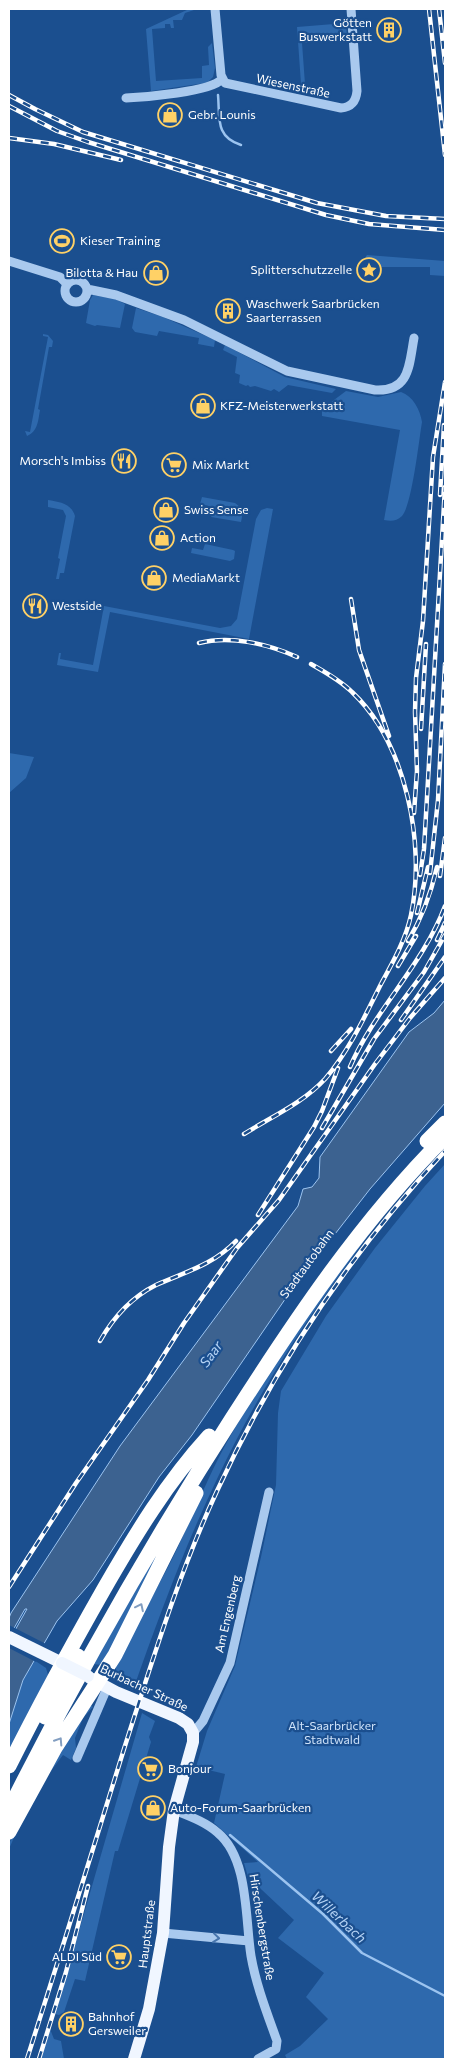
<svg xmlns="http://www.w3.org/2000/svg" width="454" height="2068" viewBox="0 0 454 2068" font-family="Commissioner,sans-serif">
  <rect width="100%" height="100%" fill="#1b4f8f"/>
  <path fill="#2e69ad" d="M189,9H197L185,13L182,20H173L174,28H171L170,24H165V28L152,29L156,81L202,78V66L209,65L208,47L212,43L215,68L213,77L209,81L205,83L151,91L146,29Z
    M346,23L347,39L302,43L305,84H301L297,27Z
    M367,255L445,261V276L430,275V267H378L365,258Z
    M93,295L115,299L125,304L120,328L97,325L95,326L86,323L90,300Z
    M136,308L163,317L215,340L214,347L198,344L199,338L159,331L157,336L135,332L132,328Z
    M43,334L48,335L53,341L52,347H49L38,409L40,410C38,421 38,431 27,436L25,431L30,432L48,337L43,336Z
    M225,345L285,377L336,389L332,393L288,385L279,392L274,389L271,391L255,386L250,387L248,385L246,386L239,383L240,375L235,373L237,357L223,350Z
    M346,391L378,397L401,392C413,396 420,410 422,422C419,440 412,505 402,516C396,522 390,521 384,520L400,430L322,416V409Z
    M202,497L235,503C243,508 243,514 241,522L211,517L213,507L200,504Z
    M48,500C59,502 71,503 75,516L64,573H60L59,579H56L60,559L58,558L66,516L63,510L48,507Z
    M267,508L273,509L249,639L110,612L98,672L57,665L59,653H61L60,659L93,665L104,606L220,628L231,626L237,619L256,519L261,510Z
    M205,544L233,550L235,551L234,559L230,561L191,553L192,548L203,550Z
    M9,753L34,757L26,778L9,793Z
    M445,1164V2059H287L285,2055L300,2046L328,2019L306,1997L324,1973L278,1938L294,1920L248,1877L244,1863L258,1862L214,1823L225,1774L196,1767L207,1731L235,1666L261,1557L276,1485L278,1413L281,1391L326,1316L375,1248L425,1186Z
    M371,1232C312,1310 258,1391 217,1479C184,1548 158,1619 133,1690C123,1684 115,1678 116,1666C132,1633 150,1601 167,1569C190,1525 206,1478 231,1435C271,1363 318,1295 371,1232Z
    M175,1523L102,1665L92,1664Z
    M34,1660L46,1668L48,1675L9,1753V1724L23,1680Z
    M89,1704L93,1707L83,1718L75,1738L76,1748L71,1760L63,1755L32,1796L9,1849V1844L33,1791Z
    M142,1713L155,1721L149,1737L151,1742L118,1851H115L85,1981L75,1979L64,2012L59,2015L55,2014Z
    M50,2029L54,2039L61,2041L64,2059H40Z"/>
  <path fill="#3c6290" stroke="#9cc4f0" d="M445,1000V1103L370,1189L290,1292L192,1435L159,1477L93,1580L57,1621L23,1680L9,1724V1641L27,1609H25L9,1637V1618L11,1613L120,1446L298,1206L303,1189L312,1187L319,1178L320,1157L409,1032L434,1013Z"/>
  <path fill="#1b4f8f" d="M9,1625L46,1644L36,1662L9,1648Z"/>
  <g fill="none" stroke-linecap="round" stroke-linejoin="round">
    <path stroke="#9cc4f0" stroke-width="2.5" d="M218,95C220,118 215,137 241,145
      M230,1835L323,1914L362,1953L445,1996"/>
    <path stroke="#a9c9ee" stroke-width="9" d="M215,9L221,75L225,83L341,108C352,107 356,101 357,91L351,9
      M126,98C145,97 211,92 222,79
      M9,261L60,277L67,284
      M65 291a11 11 0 1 1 22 0a11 11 0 1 1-22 0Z
      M87,289L116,295L184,320L287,371L375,390C410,392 409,365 414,338
      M193,1733L203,1721L230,1663L269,1492
      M77,1758L107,1688
      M174,1810C189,1816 206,1822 218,1833C249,1859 245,1919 251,1956C256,1985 267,2013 277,2041L276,2049L258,2059
      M163,1933L249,1941"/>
    <path stroke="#f0f6ff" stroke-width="12" d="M9,1637L62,1663
      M90,1678L116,1692L179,1718L188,1724L193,1733V1742L174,1810L169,1847L163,1933L149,2009L134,2059"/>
    <path stroke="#fff" stroke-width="15" d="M427,1141L445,1123
      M45,1717L78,1656
      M9,1766C39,1706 71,1647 104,1589C135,1535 167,1482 209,1436
      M9,1810C76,1676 150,1546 231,1420C295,1320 361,1221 445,1137
      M9,1832L55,1748L115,1655L196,1493"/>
    <g stroke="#fff" stroke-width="4.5">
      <path id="rail" d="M429,9L445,155
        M439,9L445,63
        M9,95L35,109L83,132L317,203L386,216L445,219
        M9,106L57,131L88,142L326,215L369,224L445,230
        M9,138L54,144L121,160
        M440,495L444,425
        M351,599L359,650L389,736
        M199,643C231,635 268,644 297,657
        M421,729L426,644
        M414,813L417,771L415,712L416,678L423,621L433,457L445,382
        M430,873L438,800L445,664
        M420,875L424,849L445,487
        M440,876L445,838
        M417,913L428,867
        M437,940L445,923
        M408,941C422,918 431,893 437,867
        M398,966L416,936
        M401,1020L445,957
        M331,1051L351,1029
        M350,1067C375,1009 423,965 445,906
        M322,1128L374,1039L424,972L445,935
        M244,1134C271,1117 303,1103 325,1079C349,1051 365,1016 381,984C393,962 406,939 411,915C426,844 406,743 352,692C340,680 325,672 311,664
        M258,1215L314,1127L322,1111L338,1068
        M100,1341C113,1318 132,1297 156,1285C185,1272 213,1265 236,1241
        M9,1587L76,1483L148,1380L184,1323L237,1248L279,1200L375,1064L410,1018L445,978
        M27,2059C60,1956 92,1852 124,1749C152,1662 178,1575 217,1491C274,1367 352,1251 445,1151
        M39,2059L66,1972L88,1886"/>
    </g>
    <use href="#rail" stroke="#1b4f8f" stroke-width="2.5" stroke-dasharray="8" stroke-linecap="butt"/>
    <path stroke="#f0f6ff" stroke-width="12" d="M62,1663L88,1676"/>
  </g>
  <defs><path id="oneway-chevron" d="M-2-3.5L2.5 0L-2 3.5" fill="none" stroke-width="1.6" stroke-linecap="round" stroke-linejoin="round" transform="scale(1.25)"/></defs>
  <g stroke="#829ec1">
    <use href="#oneway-chevron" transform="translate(140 1607) rotate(-64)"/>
    <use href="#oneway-chevron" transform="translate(59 1741) rotate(-57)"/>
  </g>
  <use stroke="#4674ac" href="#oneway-chevron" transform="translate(216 1938) rotate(6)"/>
  <defs>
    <g id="building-ring" transform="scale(1.25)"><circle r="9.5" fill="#1b4f8f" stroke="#ffd166" stroke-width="1.5"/><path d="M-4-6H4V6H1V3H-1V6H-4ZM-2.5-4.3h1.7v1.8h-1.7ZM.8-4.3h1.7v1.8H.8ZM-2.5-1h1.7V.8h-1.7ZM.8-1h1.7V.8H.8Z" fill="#ffd166"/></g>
    <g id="shop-ring" transform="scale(1.25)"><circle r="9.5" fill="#1b4f8f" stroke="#ffd166" stroke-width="1.5"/><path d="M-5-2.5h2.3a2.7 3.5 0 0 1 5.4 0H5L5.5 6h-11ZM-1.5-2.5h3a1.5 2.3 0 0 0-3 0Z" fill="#ffd166"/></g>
    <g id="stadium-ring" transform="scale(1.25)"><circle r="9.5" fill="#1b4f8f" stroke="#ffd166" stroke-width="1.5"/><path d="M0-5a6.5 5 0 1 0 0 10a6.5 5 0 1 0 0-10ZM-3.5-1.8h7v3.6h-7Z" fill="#ffd166"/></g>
    <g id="sight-ring" transform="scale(1.25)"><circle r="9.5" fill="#1b4f8f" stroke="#ffd166" stroke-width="1.5"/><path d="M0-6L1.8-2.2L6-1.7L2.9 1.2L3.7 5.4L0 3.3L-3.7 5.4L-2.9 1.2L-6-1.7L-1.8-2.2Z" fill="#ffd166"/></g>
    <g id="restaurant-ring" transform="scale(1.25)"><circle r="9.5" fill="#1b4f8f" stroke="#ffd166" stroke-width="1.5"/><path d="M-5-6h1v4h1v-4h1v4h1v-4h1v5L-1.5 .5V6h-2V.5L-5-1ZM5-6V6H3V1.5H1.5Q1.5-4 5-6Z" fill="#ffd166"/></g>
    <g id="supermarket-ring" transform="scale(1.25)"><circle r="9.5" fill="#1b4f8f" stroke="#ffd166" stroke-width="1.5"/><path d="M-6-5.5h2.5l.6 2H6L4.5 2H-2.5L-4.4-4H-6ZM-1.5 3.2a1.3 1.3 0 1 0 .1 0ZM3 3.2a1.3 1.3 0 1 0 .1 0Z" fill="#ffd166"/></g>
  </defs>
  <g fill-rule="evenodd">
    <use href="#building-ring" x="389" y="30"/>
    <use href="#shop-ring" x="170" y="115"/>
    <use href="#stadium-ring" x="62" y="241"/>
    <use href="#sight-ring" x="369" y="270"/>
    <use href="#shop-ring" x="156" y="273"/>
    <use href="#building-ring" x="228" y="311"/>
    <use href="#shop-ring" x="203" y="406"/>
    <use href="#restaurant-ring" x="124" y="461"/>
    <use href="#supermarket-ring" x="174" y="465"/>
    <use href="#shop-ring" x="166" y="510"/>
    <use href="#shop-ring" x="162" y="538"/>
    <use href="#shop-ring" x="154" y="578"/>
    <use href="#restaurant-ring" x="35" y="606"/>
    <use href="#supermarket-ring" x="150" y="1769"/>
    <use href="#shop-ring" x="153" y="1808"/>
    <use href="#supermarket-ring" x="119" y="1957"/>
    <use href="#building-ring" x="71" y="2024"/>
  </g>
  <g text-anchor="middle" stroke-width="4.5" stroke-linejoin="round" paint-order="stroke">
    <g font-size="12" fill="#fff" stroke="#1b4f8f" text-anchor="start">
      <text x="372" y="27" text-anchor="end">Götten<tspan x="372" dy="14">Buswerkstatt</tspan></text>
      <text x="188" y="119">Gebr. Lounis</text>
      <text x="80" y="245">Kieser Training</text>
      <text x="352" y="274" text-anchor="end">Splitterschutzzelle</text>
      <text x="138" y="277" text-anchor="end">Bilotta &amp; Hau</text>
      <text x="246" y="308">Waschwerk Saarbrücken<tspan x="246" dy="14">Saarterrassen</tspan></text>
      <text x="220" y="410">KFZ-Meisterwerkstatt</text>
      <text x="106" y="465" text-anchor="end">Morsch's Imbiss</text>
      <text x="192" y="469">Mix Markt</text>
      <text x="184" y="514">Swiss Sense</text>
      <text x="180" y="542">Action</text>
      <text x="172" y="582">MediaMarkt</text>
      <text x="52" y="610">Westside</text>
      <text x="168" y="1773">Bonjour</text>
      <text x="170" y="1812">Auto-Forum-Saarbrücken</text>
      <text x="102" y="1961" text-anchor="end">ALDI Süd</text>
      <text x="88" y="2021">Bahnhof<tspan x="88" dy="14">Gersweiler</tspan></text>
    </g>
    <g font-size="12" fill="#fff" stroke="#1b4f8f">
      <text transform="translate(293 86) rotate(12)" y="4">Wiesenstraße</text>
      <text transform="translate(307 1264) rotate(-54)" y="4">Stadtautobahn</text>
      <text transform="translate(228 1614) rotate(-77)" y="4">Am Engenberg</text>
      <text transform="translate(144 1688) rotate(25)" y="4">Burbacher Straße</text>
      <text transform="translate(262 1927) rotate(81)" y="4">Hirschenbergstraße</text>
      <text transform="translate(147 1934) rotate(-83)" y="4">Hauptstraße</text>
    </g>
    <g font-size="12" fill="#cfe3fa" stroke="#1b4f8f">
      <text x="332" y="1730">Alt-Saarbrücker<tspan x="332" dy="14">Stadtwald</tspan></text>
    </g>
    <g font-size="14" font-style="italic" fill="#b5d3f5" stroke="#1b4f8f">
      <text transform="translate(211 1354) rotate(-54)" y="5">Saar</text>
      <text transform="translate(339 1917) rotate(43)" y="5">Willerbach</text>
    </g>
  </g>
  <rect width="454" height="2068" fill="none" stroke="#ffffff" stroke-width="20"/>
</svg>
